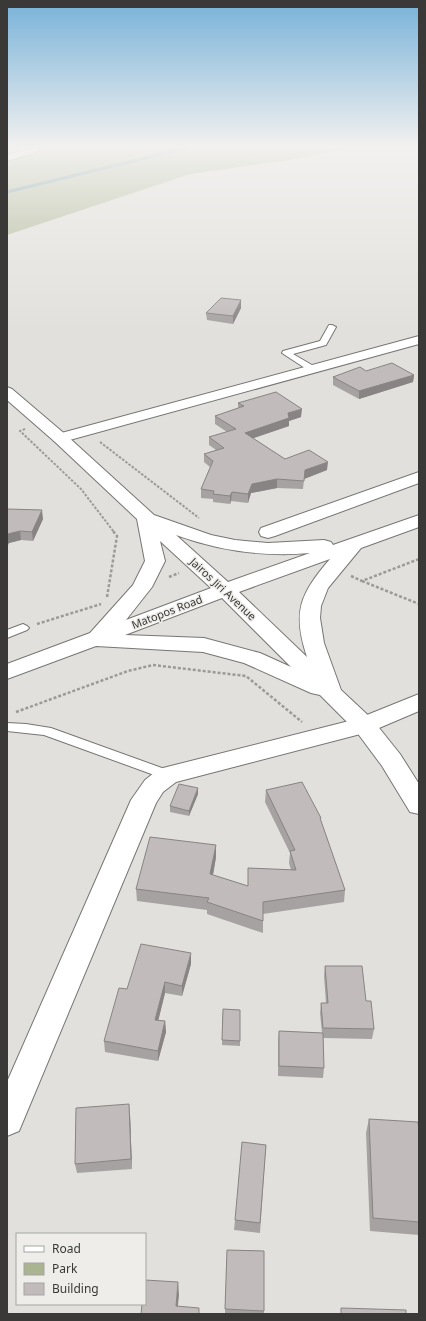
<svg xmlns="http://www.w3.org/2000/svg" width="426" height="1321" viewBox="0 0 426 1321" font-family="'Noto Sans',sans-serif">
  <rect width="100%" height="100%" fill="#e1e0dc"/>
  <path fill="#abb491" d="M46,148H350L283,161L190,174L7,235V160Z"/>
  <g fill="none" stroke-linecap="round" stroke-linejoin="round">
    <path stroke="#608c99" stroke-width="3" d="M7,192L186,148"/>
    <g stroke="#777673" stroke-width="2">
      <path id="service" d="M329,325H332L336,327L326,345L293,354L317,368V372H311L282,353L283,351L320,341Z
        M23,624L27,626L29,628L27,630L7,638V630Z
        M7,723L26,724L51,728L173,772L175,775L173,778L168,780L44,735L7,731Z"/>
    </g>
    <g stroke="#777673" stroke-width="2">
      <path id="minor" d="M30,148H44L42,150L7,161V155Z
        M419,336V344L66,441L60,443L54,441L52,438L54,435Z
        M419,472V483L275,536L268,538L261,536L259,532L261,528Z
        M419,694V711L372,731L176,782L163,792L156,803L19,1131L7,1136V1082L131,800L145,780L159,769L357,719Z"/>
    </g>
    <g stroke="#777673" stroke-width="2">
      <path id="secondary" d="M7,387L12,389L66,435L154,515L211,535L235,540L268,543L324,540L331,542L333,545L419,515V527L361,548L328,588L321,606L320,618L324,643L341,690L372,719L400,754L419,784V814L410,812L382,766L356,731L320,695L311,693L244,663L203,652L96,646L7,679V664L90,633L133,585L145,561L137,519L54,441L7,400ZM176,535C220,551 263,557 310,553L228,582ZM160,541L211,588L126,620L152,587L165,561ZM330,559C300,594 292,612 307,657L239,592ZM222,598L291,667L260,653L204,638L125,635Z"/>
    </g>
    <path stroke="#9b9a97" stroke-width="2" stroke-dasharray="2.5 1.5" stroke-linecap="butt" d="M25,429L20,431L81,489L114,532
      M100,442L199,518"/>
    <path stroke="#9b9a97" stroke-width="2.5" stroke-dasharray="3 2" stroke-linecap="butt" d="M351,576L362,581L419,559
      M169,577L179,573
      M362,581L419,604
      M107,597L117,536L113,531
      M37,624L101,604
      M16,712L128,671L153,665L246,676L302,722"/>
    <use href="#service" fill="#fff" fill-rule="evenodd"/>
    <use href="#minor" fill="#fff" fill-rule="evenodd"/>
    <use href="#secondary" fill="#fff" fill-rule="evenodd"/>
  </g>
  <path fill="#a6a2a1" d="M241,308L233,324L207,320L206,313Z
    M366,371L414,375L413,382L359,399L333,385V377Z
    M238,403L301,417L289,421V426L253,438L285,459L327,470L304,479L303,489L277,488L251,493L248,503L231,501L230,504L213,502V499L201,498V489L210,467L204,462V454L216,450L209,445V437L227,432L215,424V416L238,408Z
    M7,509L43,519L33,541L21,540L9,543Z
    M266,790L321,821L345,890L344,902L263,914V933L207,914V910L137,901L136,889L216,857L213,875L248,886V868L291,870L289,863L290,853L265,802Z
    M198,794L189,816L170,812V806Z
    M191,964L182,996L165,993L158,1020L165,1021L166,1032L158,1061L105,1052L104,1041L127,989Z
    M325,966L366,1001L374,1029L372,1039L323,1038L324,1068L323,1078L278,1076V1041L279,1031L322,1033L320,1013L321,1003H326L324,976Z
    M223,1009L240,1010V1046L222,1045Z
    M130,1114L132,1169L77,1173L75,1164Z
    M369,1119L419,1130V1235L370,1231L366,1133Z
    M266,1145L260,1233L234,1230L235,1220Z
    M227,1250L264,1251V1314H225Z"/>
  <path fill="#878483" d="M241,300V308L233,324V316Z
    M414,375L413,382L359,399V391Z
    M302,409L301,417L289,421V426L245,441V433L288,413Z
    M328,462L327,470L304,479L303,489L305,470Z
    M277,479V488L251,493L248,503V494L252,484Z
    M232,492L231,501L230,504V496Z
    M42,510L43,519L33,541L32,532Z
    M20,531L21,540L9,543L7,547V536L8,534Z
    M198,788V794L189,816V811Z
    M216,845V857L211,886L210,874Z
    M191,953V964L182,996V986Z
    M165,982V993L156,1030L155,1020Z
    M165,1021L166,1032L158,1061V1051Z
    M129,1104L130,1114L132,1169L131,1159Z
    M178,1282L179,1295L177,1314L176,1306Z"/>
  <path fill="#c1bcbb" stroke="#878483" d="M221,298L241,300L233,316L206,313Z
    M392,363L414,375L359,391L333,377L360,367L366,371Z
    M276,392L302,409L288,413L289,418L245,433L285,459L309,450L328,462L305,470L304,481L277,479L252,484L248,494L232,492L230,496L213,494L214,491L201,489L213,461L204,454L224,448L209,437L236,429L215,416L244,406L238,403Z
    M7,509L42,510L32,532L20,531L8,534L7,536Z
    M302,782L321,818H320L345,890L263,902V921L207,902L209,898L136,889L150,837L216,845L210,874L248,886V868L296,870L290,851L295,850L266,790Z
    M179,784L198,788L189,811L170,806Z
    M141,944L191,953L182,986L165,982L155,1020L165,1021L158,1051L104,1041L119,988L127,989Z
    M325,966H362L366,1001H371L374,1029L323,1028L321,1003H328Z
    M223,1009L240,1010V1041L222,1040Z
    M279,1031L323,1033L324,1068L279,1066Z
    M129,1104L131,1159L75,1164L76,1108Z
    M369,1119L418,1122L419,1130V1222L373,1218Z
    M242,1142L266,1145L260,1223L235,1220Z
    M227,1250L264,1251V1311L225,1309Z
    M145,1280L178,1282L176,1306L199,1308V1314H141L142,1304H145Z
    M341,1308L406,1310V1314H341Z"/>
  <linearGradient id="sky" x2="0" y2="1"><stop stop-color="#78b2d9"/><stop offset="0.44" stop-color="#f2f1ef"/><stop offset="1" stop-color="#f2f1ef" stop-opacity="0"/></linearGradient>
  <rect width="426" height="333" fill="url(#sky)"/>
  <g text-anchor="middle" stroke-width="3" stroke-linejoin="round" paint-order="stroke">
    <g font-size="11" fill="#3a3938" stroke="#eeede9">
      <text transform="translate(223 589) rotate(43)" y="4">Jairos Jiri Avenue</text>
      <text transform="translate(167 612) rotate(-21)" y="4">Matopos Road</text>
    </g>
  </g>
  <rect width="426" height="1321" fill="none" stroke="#3a3938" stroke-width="16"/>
  <rect x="16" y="1233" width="130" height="72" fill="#eeede9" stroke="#a6a5a2"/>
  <rect x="24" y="1246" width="20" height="6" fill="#ffffff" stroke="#a6a5a2"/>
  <text x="52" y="1253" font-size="12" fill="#3a3938">Road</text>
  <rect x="24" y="1263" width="20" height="12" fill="#abb491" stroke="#a6a5a2"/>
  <text x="52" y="1273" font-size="12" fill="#3a3938">Park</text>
  <rect x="24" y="1283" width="20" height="12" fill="#c1bcbb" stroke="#a6a5a2"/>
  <text x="52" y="1293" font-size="12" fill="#3a3938">Building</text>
</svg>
